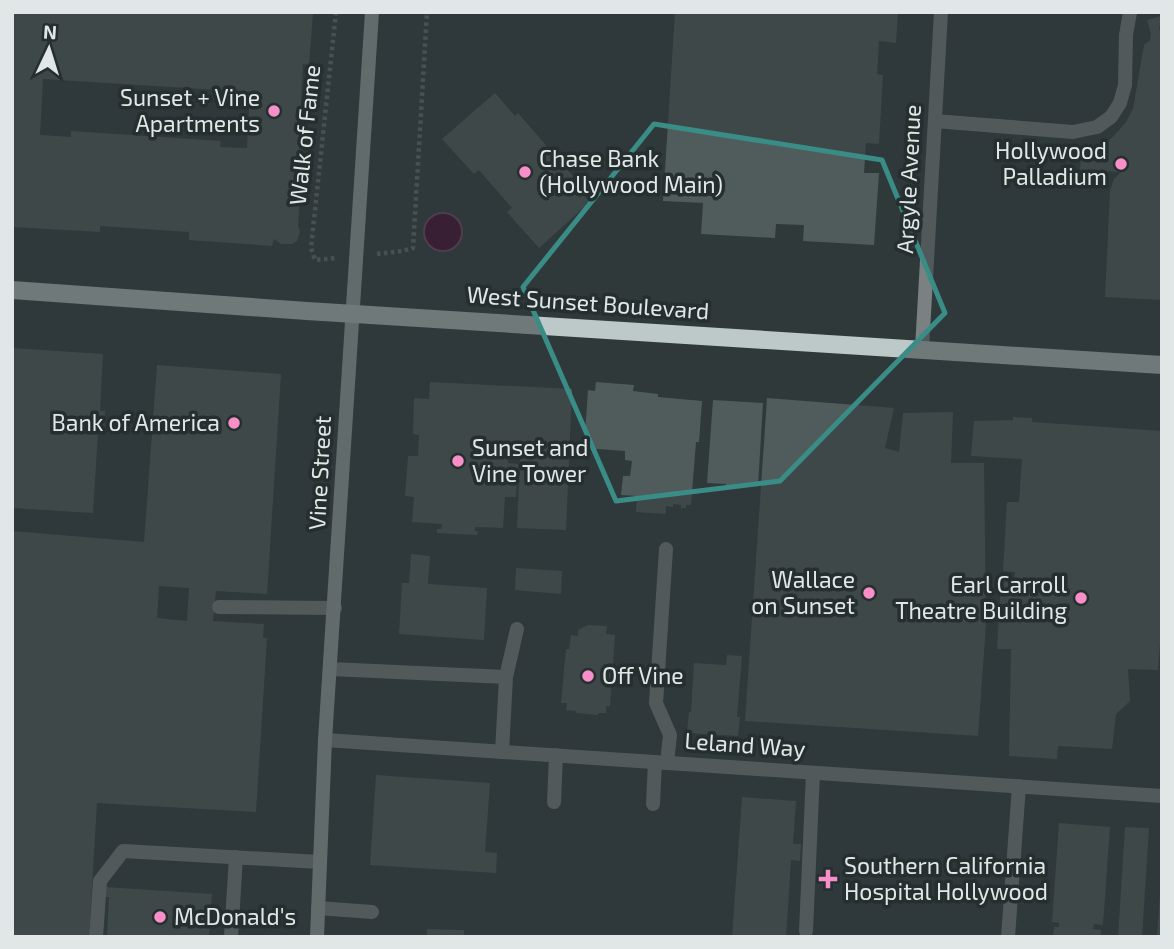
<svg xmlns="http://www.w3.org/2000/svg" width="1174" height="949" viewBox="0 0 1174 949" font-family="'Exo 2',sans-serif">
  <rect width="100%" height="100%" fill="#2f393a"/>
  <path fill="#45002d" stroke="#744565" stroke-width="2" d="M424 232a19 19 0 1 1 38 0a19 19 0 1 1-38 0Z"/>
  <path fill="#505b5c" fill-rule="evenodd" d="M12,12H313L309,65L303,64L299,137H304L298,225L300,232L297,241L292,244H281L274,239L272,246L189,240V232L100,226V232L12,227ZM43,79L250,92L247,148L220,147L221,141L71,131V137L40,135Z
    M675,12H898L896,43L879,41L877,74L883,75L879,144L866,143L864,173H879L874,245L803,241L804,225L776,224L775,238L701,234L703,203L663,201Z
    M1161,16L1159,30H1162V300L1105,297L1110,191L1114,179L1121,172L1080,170L1081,158L1083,152L1087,149L1104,144L1114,136L1126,122L1133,109L1144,45L1150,40L1151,34L1147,20Z
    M495,93L515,116L518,113L573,176L570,179L590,202L539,248L507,212L512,208L479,170L474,174L442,139Z
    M12,348L103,354L100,411H105L104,434L98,433L93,513L12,508Z
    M157,365L281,374L267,594L216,591L213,621L264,624L263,638H267L256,812L97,803L89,937H12V531L144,542ZM159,586L189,588L187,621L157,618Z
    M430,382L572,389L566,530L517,528L520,458H508V463L518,464L516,497H505L503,528L475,527V531H478L477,535L437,533V529H441L442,524L412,522L414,497L405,496L408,456H418L419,435L413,434L414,398L429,399Z
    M596,382L634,385L633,391L658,394V397L702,401L699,442H696L691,505H686V508H681V505L673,504V507L666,506V514L636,512L637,496L621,495L623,476H630L632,461L625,460V451L584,448L588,390L595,391Z
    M767,398L894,408L885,448L899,452L903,413L953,412L951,463H984L986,624L978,736L745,721Z
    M713,400L763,403L758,486L733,485V489H725L726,484L707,483Z
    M1013,417L1032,418V422L1162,431V616L1158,670L1128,669L1130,701L1116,714L1112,749L1058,746L1057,759L1009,756L1011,649H997L1001,579L1014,580L1015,572L1003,571L1007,502H1019L1022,459L971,456L974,421L1013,420Z
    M411,554L430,556L428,584L487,588L484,640L399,634L402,583H409Z
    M516,568L562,571L561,594L515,590Z
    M588,625L607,626L606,634L615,635L610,706H606V713H598V715L576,713V711L566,710L567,703H561L566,649H569L571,635L578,636V630Z
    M727,655L742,656L737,717H740L738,736L687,733L689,712H691L694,663L726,665Z
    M376,775L490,783L485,852L497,853L496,873L370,865Z
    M742,797L796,801L793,844H801L800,861L791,860L786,937H732Z
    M1059,823L1110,827L1103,925L1094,924L1093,929L1101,930L1100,937H1053L1054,927H1059V923L1052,922Z
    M1125,827L1149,828L1142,937H1118Z
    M105,887L212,894L209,937H107L109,897H104Z
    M1160,895H1162V937H1157Z
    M427,929L464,930V937H427Z"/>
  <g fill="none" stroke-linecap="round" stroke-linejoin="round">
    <path stroke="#666e6f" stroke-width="4.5" stroke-dasharray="3.5 3.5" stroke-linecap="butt" d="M336,12L311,248L315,260L337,258
      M377,254L402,251L413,248L427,12"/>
    <path stroke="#7b8080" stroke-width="14" d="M935,121L1073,132L1097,127L1111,117L1120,103L1125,85L1126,35L1130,12
      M666,549L656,703L670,735L667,763
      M219,607L335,608
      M331,669L506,677
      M502,752L506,677L517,629
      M554,802L556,755
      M653,804L655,762
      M318,908L372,912
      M806,931L813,773
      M96,937L100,881L123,851L320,862
      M231,937L236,857
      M1008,937L1019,786"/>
    <path stroke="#7b8080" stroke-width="14" d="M922,349L941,12
      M325,740L1162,796"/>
    <path stroke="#a0a9a9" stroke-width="14" d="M317,937L325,740L372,12"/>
    <path stroke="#bdc8c8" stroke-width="18" d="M12,290L307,311L1162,365"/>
  </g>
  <path d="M0 0H1174V949H0ZM654,124L882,160L945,313L780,481L616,501L523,287Z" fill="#2f393a" fill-opacity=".55" fill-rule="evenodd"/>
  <path fill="none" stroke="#398d86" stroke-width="5" stroke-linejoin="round" d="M654,124L882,160L945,313L780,481L616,501L523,287Z"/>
  <g fill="#f98fc8" stroke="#252f30" stroke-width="2.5">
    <circle cx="274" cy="111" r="7"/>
    <circle cx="1121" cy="164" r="7"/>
    <circle cx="525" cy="172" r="7"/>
    <circle cx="234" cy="423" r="7"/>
    <circle cx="458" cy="461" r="7"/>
    <circle cx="869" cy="593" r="7"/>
    <circle cx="1081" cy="598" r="7"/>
    <circle cx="588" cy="676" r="7"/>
    <path d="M824.5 868.5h7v7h7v7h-7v7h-7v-7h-7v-7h7z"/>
    <circle cx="160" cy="917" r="7"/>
  </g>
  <g text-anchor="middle" stroke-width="7" stroke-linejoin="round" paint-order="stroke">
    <g font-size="23" fill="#e1e7e7" stroke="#252f30" text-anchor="end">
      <text x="260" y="106">Sunset + Vine<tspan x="260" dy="26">Apartments</tspan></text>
      <text x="1107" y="159">Hollywood<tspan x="1107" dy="26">Palladium</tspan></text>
      <text x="539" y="167" text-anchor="start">Chase Bank<tspan x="539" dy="26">(Hollywood Main)</tspan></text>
      <text x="220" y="431">Bank of America</text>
      <text x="472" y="456" text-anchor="start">Sunset and<tspan x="472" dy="26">Vine Tower</tspan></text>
      <text x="855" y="588">Wallace<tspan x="855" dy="26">on Sunset</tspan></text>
      <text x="1067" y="593">Earl Carroll<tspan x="1067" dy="26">Theatre Building</tspan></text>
      <text x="602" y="684" text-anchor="start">Off Vine</text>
      <text x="844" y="874" text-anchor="start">Southern California<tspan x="844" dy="26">Hospital Hollywood</tspan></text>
      <text x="174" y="925" text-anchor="start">McDonald's</text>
    </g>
    <g font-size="23" fill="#e1e7e7" stroke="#252f30">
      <text transform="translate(305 135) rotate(-84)" y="8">Walk of Fame</text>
      <text transform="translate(909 179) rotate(-87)" y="8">Argyle Avenue</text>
      <text transform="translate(588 303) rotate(4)" y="8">West Sunset Boulevard</text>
      <text transform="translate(320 473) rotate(-87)" y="8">Vine Street</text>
      <text transform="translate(745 745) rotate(4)" y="8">Leland Way</text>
    </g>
  </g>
  <rect width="1174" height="949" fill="none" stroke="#e1e7e7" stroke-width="28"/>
  <g transform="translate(49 49) rotate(4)" stroke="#252f30" stroke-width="5" paint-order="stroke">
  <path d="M0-5L12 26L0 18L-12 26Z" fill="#e1e7e7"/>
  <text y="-10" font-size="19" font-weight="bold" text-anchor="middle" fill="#e1e7e7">N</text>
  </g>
</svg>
